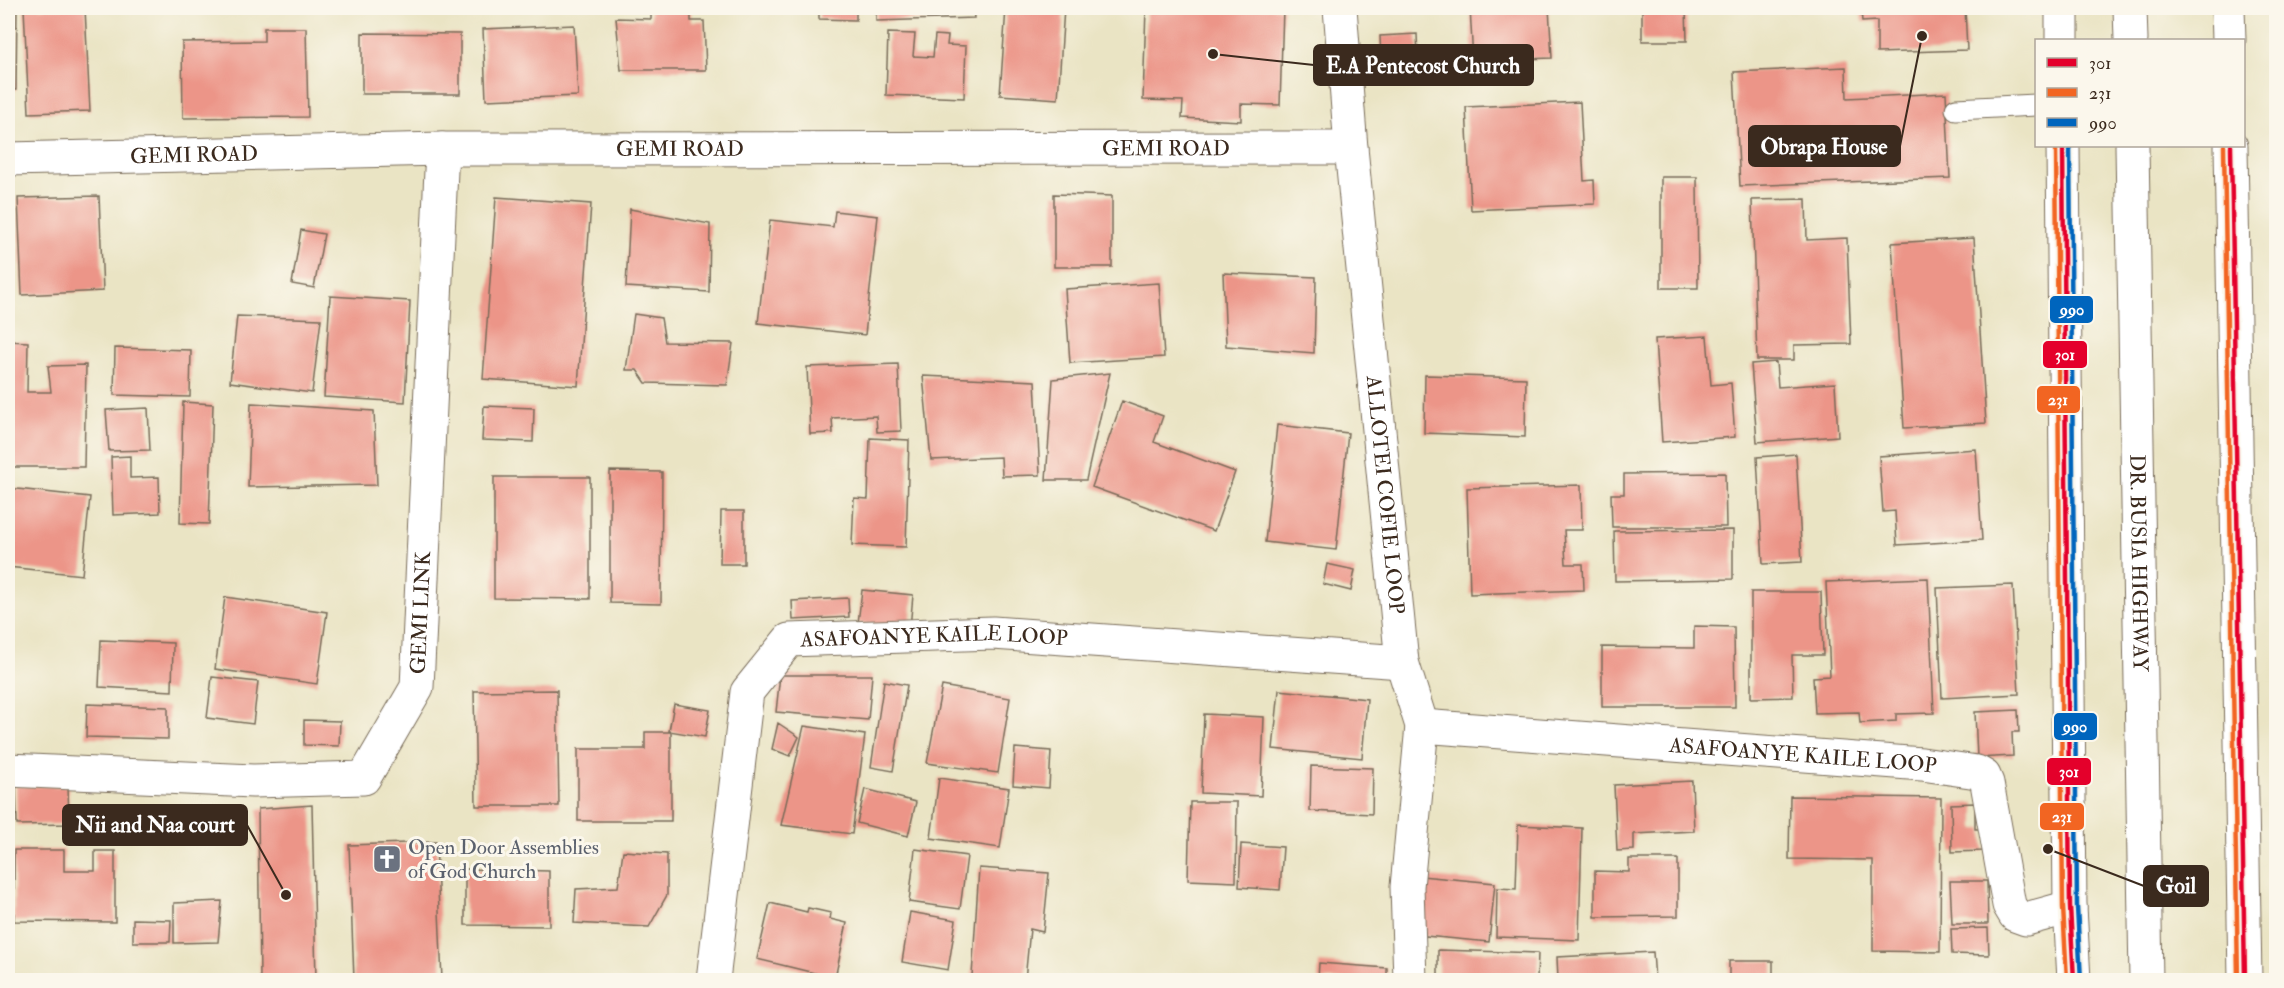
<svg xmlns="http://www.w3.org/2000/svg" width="2284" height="988" viewBox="0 0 2284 988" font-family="'IM FELL Double Pica',serif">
  <rect width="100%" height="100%" fill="#fbf7ec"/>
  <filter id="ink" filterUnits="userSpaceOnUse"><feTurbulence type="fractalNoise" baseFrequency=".0167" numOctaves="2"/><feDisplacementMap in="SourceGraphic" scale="12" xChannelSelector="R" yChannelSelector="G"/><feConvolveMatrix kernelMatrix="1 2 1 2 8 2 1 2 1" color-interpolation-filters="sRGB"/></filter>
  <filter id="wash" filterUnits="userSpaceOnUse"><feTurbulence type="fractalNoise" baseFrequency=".008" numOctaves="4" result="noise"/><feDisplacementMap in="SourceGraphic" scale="24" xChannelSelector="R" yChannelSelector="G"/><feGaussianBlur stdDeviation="1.35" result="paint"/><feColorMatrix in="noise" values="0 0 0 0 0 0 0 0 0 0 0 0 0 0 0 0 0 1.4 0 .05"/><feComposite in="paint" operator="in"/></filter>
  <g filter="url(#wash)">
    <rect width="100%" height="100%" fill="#eae4c4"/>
    <g id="blocks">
      <path fill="#ec9588" d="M8,8H17L16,90H8Z
        M24,8H85L90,111L29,113Z
        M651,8H691V21H704L706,70H621L616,18L651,19Z
        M819,8H856V20L819,19Z
        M876,8H973L974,18L876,21Z
        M1006,8H1064L1058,99L1000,95Z
        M1146,8H1283L1280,105L1241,104V121L1182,118L1183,101L1143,100Z
        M1470,8H1549L1552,58L1473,61Z
        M1642,8H1686L1687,41H1642Z
        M1861,8H1965L1967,50L1877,53V21L1862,22Z
        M574,25L578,96L486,100L483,29Z
        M264,28H306L308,117L183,118L182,42L264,41Z
        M362,33L460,34V94H362Z
        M888,33L915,34L913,56L933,57L935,35L948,36L947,45L966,46L964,98L886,95Z
        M1417,34L1418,57L1381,59L1380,36Z
        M1846,67L1847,98L1946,93L1950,178L1740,186L1734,72Z
        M1580,102L1584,181L1594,180L1595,204L1471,210L1466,107Z
        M1661,177H1697L1698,288H1661Z
        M1054,194L1112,196V267H1054Z
        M99,196L103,291L22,295L18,198Z
        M496,197L591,204L578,386L483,379Z
        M1806,199L1807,240L1847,238L1851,344L1794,345V360H1757L1752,200Z
        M630,209L710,224L709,292L626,287Z
        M835,211L878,216L865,335L758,323L770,220L833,227Z
        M301,230L324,234L314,288L292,284Z
        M1974,238L1986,423L1904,428L1892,243Z
        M1223,273L1316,277L1314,353L1226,346Z
        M1159,283L1164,357L1070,363L1065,289Z
        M330,296L410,301L405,402L324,397Z
        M634,314L661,318L665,342L733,343L727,385L646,383L637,370H626Z
        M237,316L321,319L312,393L230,382Z
        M1707,336L1711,385L1731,383L1735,437L1662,442L1655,339Z
        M8,341L28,342L27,392H51L48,366L86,365L84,467H8Z
        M115,348L191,350L190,397L114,395Z
        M1776,362L1778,387L1835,383L1838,436L1757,442L1751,364Z
        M898,364L901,431L877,432L876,416L832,418L833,433L810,434L807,367Z
        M1110,373L1086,480H1046L1053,379Z
        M1425,375L1526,378L1525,437L1424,433Z
        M923,376L1035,381L1040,475L1002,476L1001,457L931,460Z
        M1122,401L1163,416L1154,442L1235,472L1214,531L1092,487Z
        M183,402L213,404L209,524L180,523Z
        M251,403L374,411L377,485L248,487Z
        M484,406L534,408L533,442L482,440Z
        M148,408L150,450L109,451L106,410Z
        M1277,425L1348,433L1336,550L1265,542Z
        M870,438L909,440L906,547L852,545L854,498L868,499Z
        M1976,449L1982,540L1897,545L1895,511L1883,512L1879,456Z
        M1796,454L1802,562L1763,564L1757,457Z
        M130,456V478L159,477L160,513L113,515L111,457Z
        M610,471L662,472L661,604L610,603Z
        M1725,473L1726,527H1612L1611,494H1624V474Z
        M494,477H590V599L494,598Z
        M1581,485L1582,530H1564L1566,564H1583L1584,590L1470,594L1467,488Z
        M8,488L90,497L82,575L8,567Z
        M721,511H744V564H720Z
        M1733,530V579L1615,581L1614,531Z
        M1327,564L1355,570L1351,591L1323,584Z
        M1928,578L1934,713L1896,714V721L1860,723L1859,712L1815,713L1813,677L1830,676L1826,582Z
        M2013,585L2019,694L1942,698L1937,588Z
        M862,590L913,595L910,628L858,623Z
        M1751,592H1821L1823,655H1792L1793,697L1751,698Z
        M225,597L327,612L317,684L215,669Z
        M848,598L849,617L793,620L792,601Z
        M1694,626L1734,627L1735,707H1602V647L1694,648Z
        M101,640L173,643L172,691L99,687Z
        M780,675H872L868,720L776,712Z
        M212,677L258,682L253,724L207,718Z
        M884,681L907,685L893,771L871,767Z
        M942,686L1010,698L998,773L927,763Z
        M557,690L559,806H476L474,691Z
        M1279,690L1367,699L1362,758L1273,749Z
        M87,704L168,707V739L86,737Z
        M674,704L710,710L705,737L669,731Z
        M2018,710L2019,732H2012L2013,756L1977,758L1975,712Z
        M1204,714L1264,717L1261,796L1201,793Z
        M304,720L340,721L339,746L304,745Z
        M778,723L799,737L790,756L772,749Z
        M804,726L865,735L852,834L781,825Z
        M645,732H671V821H578V749H645Z
        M1015,748L1051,751L1049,788L1013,785Z
        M1311,766L1373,768L1372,814L1310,811Z
        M939,778L1009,788L1000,848L931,838Z
        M1692,781L1694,831L1634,834V850L1617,851L1614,785Z
        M16,786H68L69,824L17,825Z
        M865,789L916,802L908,836L857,823Z
        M1790,796L1941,798L1940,952L1873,951V860L1789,859Z
        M1190,802H1237L1236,882L1188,880Z
        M1975,803V829H1983L1984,851L1952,852L1951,804Z
        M312,805L316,980H260L258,809Z
        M1518,825L1582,828L1579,940L1496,937L1497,888L1516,889Z
        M436,842L442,980H354L349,845Z
        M1241,844L1283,847L1280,890L1239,887Z
        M915,849L967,856L960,909L909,902Z
        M14,850H64V871H95V851H115V922L14,921Z
        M623,851L667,854V895L649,927L574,923L576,889L618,887Z
        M1629,859H1678V916L1595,917V871L1629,872Z
        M979,868L1049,873L1043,932L1030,929L1025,980H988L972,976Z
        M465,869L549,871V926L465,925Z
        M1421,876L1495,883L1489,942L1415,935Z
        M1950,881H1987L1988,924H1952Z
        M222,901L218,942L174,943V903Z
        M770,903L807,912L808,908L831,913L830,919L847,923L835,978L757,959Z
        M910,912L956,920L948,970L902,962Z
        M133,919L171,920L170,942H133Z
        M1988,928L1989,955L1952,954L1951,929Z
        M1438,950L1538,953L1537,980H1438Z
        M1653,952L1655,980H1558L1557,957Z
        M1729,961H1773V980H1729Z
        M1319,963L1387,968V980H1318Z"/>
    </g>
  </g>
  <g filter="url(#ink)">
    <use href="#blocks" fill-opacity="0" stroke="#786b58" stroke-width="1.5"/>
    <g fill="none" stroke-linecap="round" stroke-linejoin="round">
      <g stroke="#786b58" stroke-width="23">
        <path id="lane" d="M1956,109L2036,105"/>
      </g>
      <g stroke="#786b58" stroke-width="35">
        <g id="street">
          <path id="s1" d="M1340,8L1351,148L1402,662L1422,726L1407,887L1410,980"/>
          <path id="s2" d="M8,159L442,149L1351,148"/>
          <path id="s3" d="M1422,726L1922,764L1977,772L1984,776L1987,783L2009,905L2015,915L2026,919L2070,907"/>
          <path id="s4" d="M8,770L253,781L364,778L417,687L442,149"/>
          <path id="s5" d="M713,980L747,692L789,640L993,633L1402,662"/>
        </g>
      </g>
      <g stroke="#786b58" stroke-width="35">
        <path id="secondary" d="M2062,8V40
          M2063,146L2070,907L2074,980"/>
      </g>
      <g stroke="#786b58" stroke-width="35">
        <g id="highway">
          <path d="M2130,8L2131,40"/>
          <path d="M2228,8L2229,40"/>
          <path id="s6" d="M2132,146L2146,980"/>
          <path d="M2231,146L2245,980"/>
        </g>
      </g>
      <use href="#lane" stroke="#fff" stroke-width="21"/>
      <use href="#street" stroke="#fff" stroke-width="33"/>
      <use href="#secondary" stroke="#fff" stroke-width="33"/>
      <use href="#highway" stroke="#fff" stroke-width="33"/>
      <g stroke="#fbf7ec" stroke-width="9">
        <path id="bus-1" d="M2063,146L2070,907L2074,980
          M2231,146L2245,980"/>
      </g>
      <g stroke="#fbf7ec" stroke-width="9">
        <path id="bus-2" d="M2056,146L2063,907L2067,980
          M2224,146L2238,980"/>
      </g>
      <g stroke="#fbf7ec" stroke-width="9">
        <path id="bus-3" d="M2070,146L2077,907L2081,980"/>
      </g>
      <use href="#bus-1" stroke="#e4002b" stroke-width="4.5"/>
      <use href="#bus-2" stroke="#f26522" stroke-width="4.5"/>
      <use href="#bus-3" stroke="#0065bd" stroke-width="4.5"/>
    </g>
  </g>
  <defs>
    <g id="church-square" transform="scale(1.5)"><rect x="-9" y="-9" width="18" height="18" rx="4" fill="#6b7280" stroke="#fbf7ec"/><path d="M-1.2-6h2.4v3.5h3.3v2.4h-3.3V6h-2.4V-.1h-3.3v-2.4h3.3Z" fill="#fff"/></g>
  </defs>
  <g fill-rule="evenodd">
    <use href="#church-square" x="387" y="859"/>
  </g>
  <g text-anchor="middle" stroke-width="6" stroke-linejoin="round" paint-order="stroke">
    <g font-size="21" fill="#3b2a1e" stroke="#fbf7ec">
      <text dy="7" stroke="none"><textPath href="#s2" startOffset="672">GEMI ROAD</textPath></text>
      <text dy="7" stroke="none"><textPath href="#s2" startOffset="1158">GEMI ROAD</textPath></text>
      <text dy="7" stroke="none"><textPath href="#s2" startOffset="186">GEMI ROAD</textPath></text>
      <text dy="7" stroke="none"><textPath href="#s1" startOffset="489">ALLOTEI COFIE LOOP</textPath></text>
      <text dy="7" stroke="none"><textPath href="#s6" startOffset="417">DR. BUSIA HIGHWAY</textPath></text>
      <text dy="7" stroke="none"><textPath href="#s4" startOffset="536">GEMI LINK</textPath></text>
      <text dy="7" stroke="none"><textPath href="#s5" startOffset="502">ASAFOANYE KAILE LOOP</textPath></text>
      <text dy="7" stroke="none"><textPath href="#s3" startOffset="382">ASAFOANYE KAILE LOOP</textPath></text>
    </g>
    <g font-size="21" fill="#5b616d" stroke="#fbf7ec" text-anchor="start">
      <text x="408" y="854">Open Door Assemblies<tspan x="408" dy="24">of God Church</tspan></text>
    </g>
  </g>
  <path fill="none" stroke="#3b2a1e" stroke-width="2" d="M1213 54L1314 65M1922 36L1900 146M286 895L247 825M2048 849L2144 886"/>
  <g fill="#3b2a1e" stroke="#fbf7ec" stroke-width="2">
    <circle cx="1213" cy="54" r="6"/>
    <circle cx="1922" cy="36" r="6"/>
    <circle cx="286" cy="895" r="6"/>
    <circle cx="2048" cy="849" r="6"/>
  </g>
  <g fill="#3b2a1e" stroke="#3b2a1e" stroke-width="2">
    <rect x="1314" y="45" width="219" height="40" rx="6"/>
    <rect x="1749" y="126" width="151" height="40" rx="6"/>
    <rect x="63" y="805" width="184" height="40" rx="6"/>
    <rect x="2144" y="866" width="64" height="40" rx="6"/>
  </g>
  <g font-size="22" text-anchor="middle" font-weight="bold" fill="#fff">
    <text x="1423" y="73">E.A Pentecost Church</text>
    <text x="1824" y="154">Obrapa House</text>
    <text x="155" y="832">Nii and Naa court</text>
    <text x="2176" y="893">Goil</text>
  </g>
  <g stroke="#fbf7ec" stroke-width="2">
    <rect x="2049" y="295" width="45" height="29" rx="6" fill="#0065bd"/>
    <rect x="2042" y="340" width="46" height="29" rx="6" fill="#e4002b"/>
    <rect x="2036" y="385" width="45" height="29" rx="6" fill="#f26522"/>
    <rect x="2053" y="712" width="45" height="29" rx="6" fill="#0065bd"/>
    <rect x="2046" y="757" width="46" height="29" rx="6" fill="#e4002b"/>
    <rect x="2039" y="802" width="46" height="29" rx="6" fill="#f26522"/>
  </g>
  <g font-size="16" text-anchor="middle" font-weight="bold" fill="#fff">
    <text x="2072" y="315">990</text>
    <text x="2065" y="360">301</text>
    <text x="2058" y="405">231</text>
    <text x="2075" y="732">990</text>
    <text x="2069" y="777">301</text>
    <text x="2062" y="822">231</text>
  </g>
  <rect width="2284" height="988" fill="none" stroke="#fbf7ec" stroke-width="30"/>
  <rect x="2035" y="39" width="210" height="108" fill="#fbf7ec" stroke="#aea59a" stroke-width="1.5"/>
  <rect x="2047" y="58" width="30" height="9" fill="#e4002b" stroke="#aea59a" stroke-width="1.5"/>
  <text x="2089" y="69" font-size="18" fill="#3b2a1e">301</text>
  <rect x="2047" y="88" width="30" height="9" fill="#f26522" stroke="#aea59a" stroke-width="1.5"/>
  <text x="2089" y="99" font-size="18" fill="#3b2a1e">231</text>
  <rect x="2047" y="118" width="30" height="9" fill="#0065bd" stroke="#aea59a" stroke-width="1.5"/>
  <text x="2089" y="129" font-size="18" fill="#3b2a1e">990</text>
</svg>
